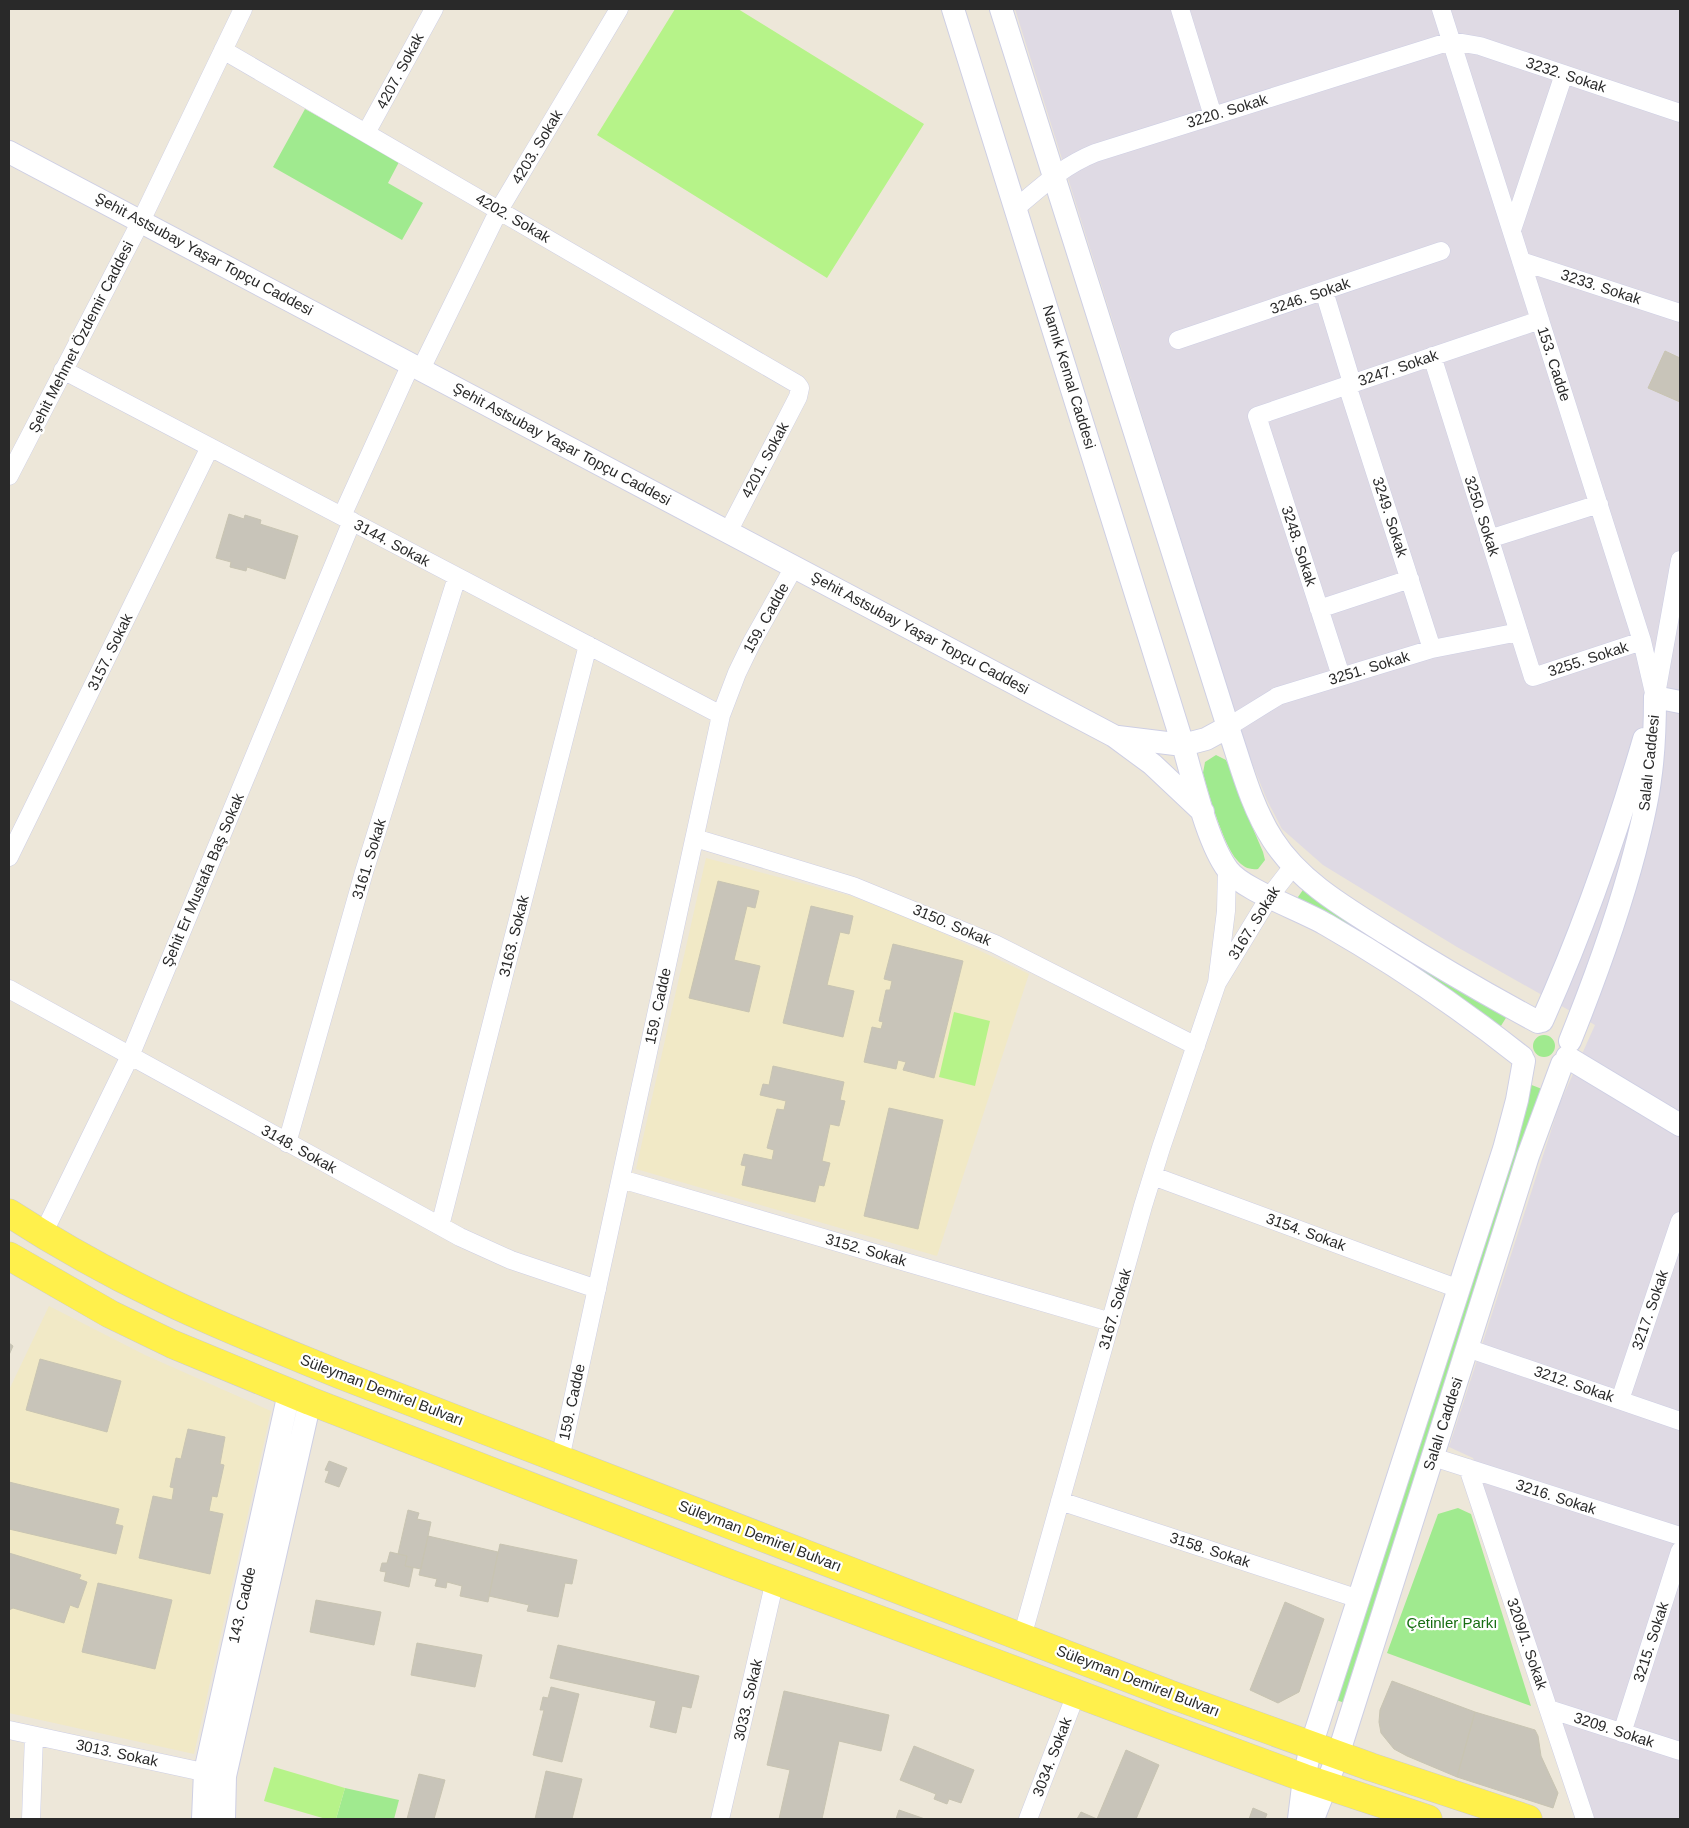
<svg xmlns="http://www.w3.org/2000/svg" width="1689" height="1828" viewBox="0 0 1689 1828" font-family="Arial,sans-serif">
  <rect width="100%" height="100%" fill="#ede7d9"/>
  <path fill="#dfdae4" d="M1015,9H1680V1819H1592L1473,1458L1449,1447L1560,1103L1595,1025L1457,947L1323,865L1282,829L1267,800L1248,753Z"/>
  <path fill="#f1e9c6" d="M706,858L851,896L917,921L1029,974L937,1256L636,1169Z
    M49,1306L145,1355L271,1411L194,1754L9,1713V1390Z"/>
  <path fill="#a0ea8f" d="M305,109L399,162L388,183L423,203L402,240L273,167Z
    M1216,755L1226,760L1229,766L1251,824L1263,852L1265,860L1258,869C1249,870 1243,867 1237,860C1224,846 1208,793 1203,773L1205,762Z
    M1305,887L1509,1013L1499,1029L1299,900L1298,897Z
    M1533 1046a11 11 0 1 1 22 0a11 11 0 1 1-22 0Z
    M1529,1084L1542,1089L1345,1703L1336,1700Z
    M1458,1508L1471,1514L1531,1706L1387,1653L1438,1514Z
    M345,1788L399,1800L394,1819H336Z"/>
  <path fill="#b6f389" d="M675,9H738L924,124L827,278L597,135Z
    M954,1012L990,1021L975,1086L939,1077Z
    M274,1767L345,1788L336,1819H326L264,1801Z"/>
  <path fill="#c8c4b9" stroke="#c8c4b2" d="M1665,351L1680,358V402L1648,388Z
    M229,514L244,519L245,515L261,520L260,524L298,536L285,579L247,567L246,571L230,567L231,562L216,558Z
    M718,881L759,891L755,908L747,906L734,960L760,966L749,1012L689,998Z
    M811,906L853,916L849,934L840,932L827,985L854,991L843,1037L783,1023Z
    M893,944L963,961L934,1078L903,1070L906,1062L898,1060L896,1069L864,1062L872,1027L881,1029L883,1022L879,1021L886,990H890L892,981L884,979Z
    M773,1066L844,1082L840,1100L845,1101L839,1126L830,1124L822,1161L830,1163L824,1186L819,1185L815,1202L742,1185L746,1166L741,1165L744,1154L772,1160L774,1150L767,1148L777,1109L784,1110L786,1101L760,1095L763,1084L769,1085Z
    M889,1108L943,1120L918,1229L864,1216Z
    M9,1343L13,1346L9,1355Z
    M40,1359L121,1381L107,1432L26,1410Z
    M188,1429L225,1437L220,1464L224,1465L217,1497L212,1496L209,1511L223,1514L210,1574L139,1558L153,1496L172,1500L174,1488L170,1487L176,1458L181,1459Z
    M329,1461L347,1468L339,1487L325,1482L329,1471L325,1470Z
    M9,1482L119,1509L115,1524L123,1526L116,1554L9,1529Z
    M408,1510L419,1513L417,1519L431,1522L421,1569L405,1566L407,1556L398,1554Z
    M428,1536L498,1552L488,1602L460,1596L462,1586L447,1582L446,1588L435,1586L437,1579L419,1575Z
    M500,1544L577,1560L572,1584L565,1583L558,1617L527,1611L529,1605L489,1596Z
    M390,1552L407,1556L405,1566L413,1568L409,1587L384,1581L386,1572L380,1571L382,1563H387Z
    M9,1553L81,1575L79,1579L87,1582L78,1608L70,1605L64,1623L13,1608L9,1610Z
    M98,1583L172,1600L155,1669L82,1652Z
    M316,1600L381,1612L374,1645L310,1632Z
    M1285,1602L1324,1619L1299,1692L1278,1703L1250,1690Z
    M417,1643L482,1655L475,1687L411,1675Z
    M558,1645L699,1676L691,1708L682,1706L676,1733L650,1727L656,1701L550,1678Z
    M1392,1681L1475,1712L1457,1777L1407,1756L1394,1749L1381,1733L1379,1722L1380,1710Z
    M551,1687L579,1694L562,1762L533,1755L544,1710H540L543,1697L548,1698Z
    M784,1691L889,1715L881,1751L839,1741L822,1819H779L790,1770L767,1765Z
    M1475,1712L1535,1730L1538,1736L1541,1756L1558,1793L1553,1808L1457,1777Z
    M914,1746L974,1770L961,1803L949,1799L947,1804L934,1799L936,1794L900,1780Z
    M1126,1750L1159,1765L1136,1819H1097Z
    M546,1771L582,1779L572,1819H535Z
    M419,1774L445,1780L434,1819H407Z
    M1253,1808L1267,1814L1265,1819H1249Z
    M899,1810L925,1819H896Z
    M1081,1812L1097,1819H1099H1077Z"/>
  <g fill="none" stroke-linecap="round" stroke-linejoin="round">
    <g stroke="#cecfe4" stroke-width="19">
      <path id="minor" d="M1180,9L1213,116
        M1441,9L1642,641L1655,697
        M223,50L797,384L800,388L798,397L728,532
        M366,133L434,9
        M1016,208C1042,186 1063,166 1095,153L1451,41L1480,46L1680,113
        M1512,230L1564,74
        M1521,261L1680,313
        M1324,291L1352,383
        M1178,340L1441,251
        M1432,356L1533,677L1642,641
        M421,369L499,210L619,9
        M63,370L721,715
        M1347,385L1432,649
        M9,476L141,221L243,9
        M342,516L411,364
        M1489,539L1599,504
        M1319,609L1410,579
        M1341,676L1257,416L1540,320
        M1657,689L1680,560
        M1228,727L1278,696L1432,649L1519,632
        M695,838L853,886L995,944L1196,1046
        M9,857L210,447
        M1227,869L1226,911L1217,983L1270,896L1294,865
        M9,989L460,1237L511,1260L597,1289
        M287,1143L364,872L457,577
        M1153,1176L1459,1289
        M621,1179L1111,1322
        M440,1226L588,645
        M43,1234L130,1056L352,521
        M1467,1348L1680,1421
        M1620,1400L1680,1221
        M1433,1457L1680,1536
        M560,1459L721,715L737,673L752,642L794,567
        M1468,1468L1585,1819
        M1060,1501L1359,1599
        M1022,1637L1143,1206L1161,1148L1217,983
        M1549,1709L1680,1751
        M9,1730L217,1775
        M1622,1733L1680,1551
        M31,1819L34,1736
        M720,1819L775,1580
        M1028,1819L1076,1694"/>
    </g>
    <g stroke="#cecfe4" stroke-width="24">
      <path id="tertiary" d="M953,9L1183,745C1193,779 1207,842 1228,870C1243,890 1302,910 1327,925C1395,964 1460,1008 1522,1057
        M1001,9L1228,727C1241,765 1251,806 1273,840C1300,882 1346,908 1387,934C1436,965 1486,994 1538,1022
        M9,152L1114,736L1152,764L1203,812
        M1655,697L1680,702
        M1118,737L1183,745L1206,739L1228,727
        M1542,1021C1583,930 1616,835 1644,739
        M1570,1041C1595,979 1618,916 1635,851C1641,828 1647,804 1650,780C1654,753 1655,725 1655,697
        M1567,1057L1680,1125
        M203,1819L205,1772L289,1393
        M224,1819L225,1776L310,1401
        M1299,1819L1304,1778L1311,1746L1504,1149L1517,1100L1524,1061
        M1313,1819L1338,1755L1528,1156L1562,1064"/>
    </g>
    <g stroke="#ccc" stroke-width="29">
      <path id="primary" d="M9,1213C57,1244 107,1272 159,1297C218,1326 280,1350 341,1375L1172,1695L1371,1767L1528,1819
        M9,1256L110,1314L172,1344L310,1401L731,1564L1166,1727L1304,1778L1428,1819"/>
    </g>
    <use href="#minor" stroke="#fff" stroke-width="18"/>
    <use href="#tertiary" stroke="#fff" stroke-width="22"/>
    <use href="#primary" stroke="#fff04c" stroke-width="28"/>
  </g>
  <g text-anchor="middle" stroke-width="4.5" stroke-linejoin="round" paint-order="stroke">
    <g font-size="15" fill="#292929" stroke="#fff">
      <text transform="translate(400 71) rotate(-62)" y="5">4207. Sokak</text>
      <text transform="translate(1566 75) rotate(18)" y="5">3232. Sokak</text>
      <text transform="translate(1227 111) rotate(-17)" y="5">3220. Sokak</text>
      <text transform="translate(537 147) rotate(-59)" y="5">4203. Sokak</text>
      <text transform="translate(513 218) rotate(30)" y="5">4202. Sokak</text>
      <text transform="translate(204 254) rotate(28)" y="5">Şehit Astsubay Yaşar Topçu Caddesi</text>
      <text transform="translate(1601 287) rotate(18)" y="5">3233. Sokak</text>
      <text transform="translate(1310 296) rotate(-19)" y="5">3246. Sokak</text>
      <text transform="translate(81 337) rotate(-63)" y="5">Şehit Mehmet Özdemir Caddesi</text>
      <text transform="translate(1554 364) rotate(72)" y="5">153. Cadde</text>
      <text transform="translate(1398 368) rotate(-19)" y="5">3247. Sokak</text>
      <text transform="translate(1069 377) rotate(73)" y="5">Namık Kemal Caddesi</text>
      <text transform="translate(562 444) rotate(28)" y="5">Şehit Astsubay Yaşar Topçu Caddesi</text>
      <text transform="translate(765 460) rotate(-62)" y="5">4201. Sokak</text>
      <text transform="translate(1482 516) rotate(72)" y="5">3250. Sokak</text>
      <text transform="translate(1390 517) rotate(72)" y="5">3249. Sokak</text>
      <text transform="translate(392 543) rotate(28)" y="5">3144. Sokak</text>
      <text transform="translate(1299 546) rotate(72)" y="5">3248. Sokak</text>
      <text transform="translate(766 618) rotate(-61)" y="5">159. Cadde</text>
      <text transform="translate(920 633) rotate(28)" y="5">Şehit Astsubay Yaşar Topçu Caddesi</text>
      <text transform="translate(110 652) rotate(-64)" y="5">3157. Sokak</text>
      <text transform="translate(1588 659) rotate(-18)" y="5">3255. Sokak</text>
      <text transform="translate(1369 668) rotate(-17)" y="5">3251. Sokak</text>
      <text transform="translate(1649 763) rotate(-84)" y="5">Salalı Caddesi</text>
      <text transform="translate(369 859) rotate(-73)" y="5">3161. Sokak</text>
      <text transform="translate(203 880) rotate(-67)" y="5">Şehit Er Mustafa Baş Sokak</text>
      <text transform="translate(1254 923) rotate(-58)" y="5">3167. Sokak</text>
      <text transform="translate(952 925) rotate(23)" y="5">3150. Sokak</text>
      <text transform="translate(514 936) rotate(-76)" y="5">3163. Sokak</text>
      <text transform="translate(658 1006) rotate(-78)" y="5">159. Cadde</text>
      <text transform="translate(299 1149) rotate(29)" y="5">3148. Sokak</text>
      <text transform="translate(1306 1232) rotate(20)" y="5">3154. Sokak</text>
      <text transform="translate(866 1250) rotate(16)" y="5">3152. Sokak</text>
      <text transform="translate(1115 1309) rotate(-74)" y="5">3167. Sokak</text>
      <text transform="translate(1650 1310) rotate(-71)" y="5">3217. Sokak</text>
      <text transform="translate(1574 1384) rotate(19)" y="5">3212. Sokak</text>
      <text transform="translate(382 1390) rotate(21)" y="5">Süleyman Demirel Bulvarı</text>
      <text transform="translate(572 1402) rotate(-78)" y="5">159. Cadde</text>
      <text transform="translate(1443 1424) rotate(-72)" y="5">Salalı Caddesi</text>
      <text transform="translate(1556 1497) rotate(18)" y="5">3216. Sokak</text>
      <text transform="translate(760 1536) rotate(21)" y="5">Süleyman Demirel Bulvarı</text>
      <text transform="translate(1210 1550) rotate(18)" y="5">3158. Sokak</text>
      <text transform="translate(242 1605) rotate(-77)" y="5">143. Cadde</text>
      <text transform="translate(1651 1642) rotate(-72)" y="5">3215. Sokak</text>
      <text transform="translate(1527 1644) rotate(71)" y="5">3209/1. Sokak</text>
      <text transform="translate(1138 1681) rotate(21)" y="5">Süleyman Demirel Bulvarı</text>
      <text transform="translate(748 1700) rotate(-77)" y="5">3033. Sokak</text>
      <text transform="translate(1614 1730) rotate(18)" y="5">3209. Sokak</text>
      <text transform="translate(117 1753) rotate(12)" y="5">3013. Sokak</text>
      <text transform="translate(1052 1757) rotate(-69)" y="5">3034. Sokak</text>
    </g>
    <g font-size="15" fill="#176d12" stroke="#fff">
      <text x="1452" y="1628">Çetinler Parkı</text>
    </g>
  </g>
  <rect width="1689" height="1828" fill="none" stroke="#292929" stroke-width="20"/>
</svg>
